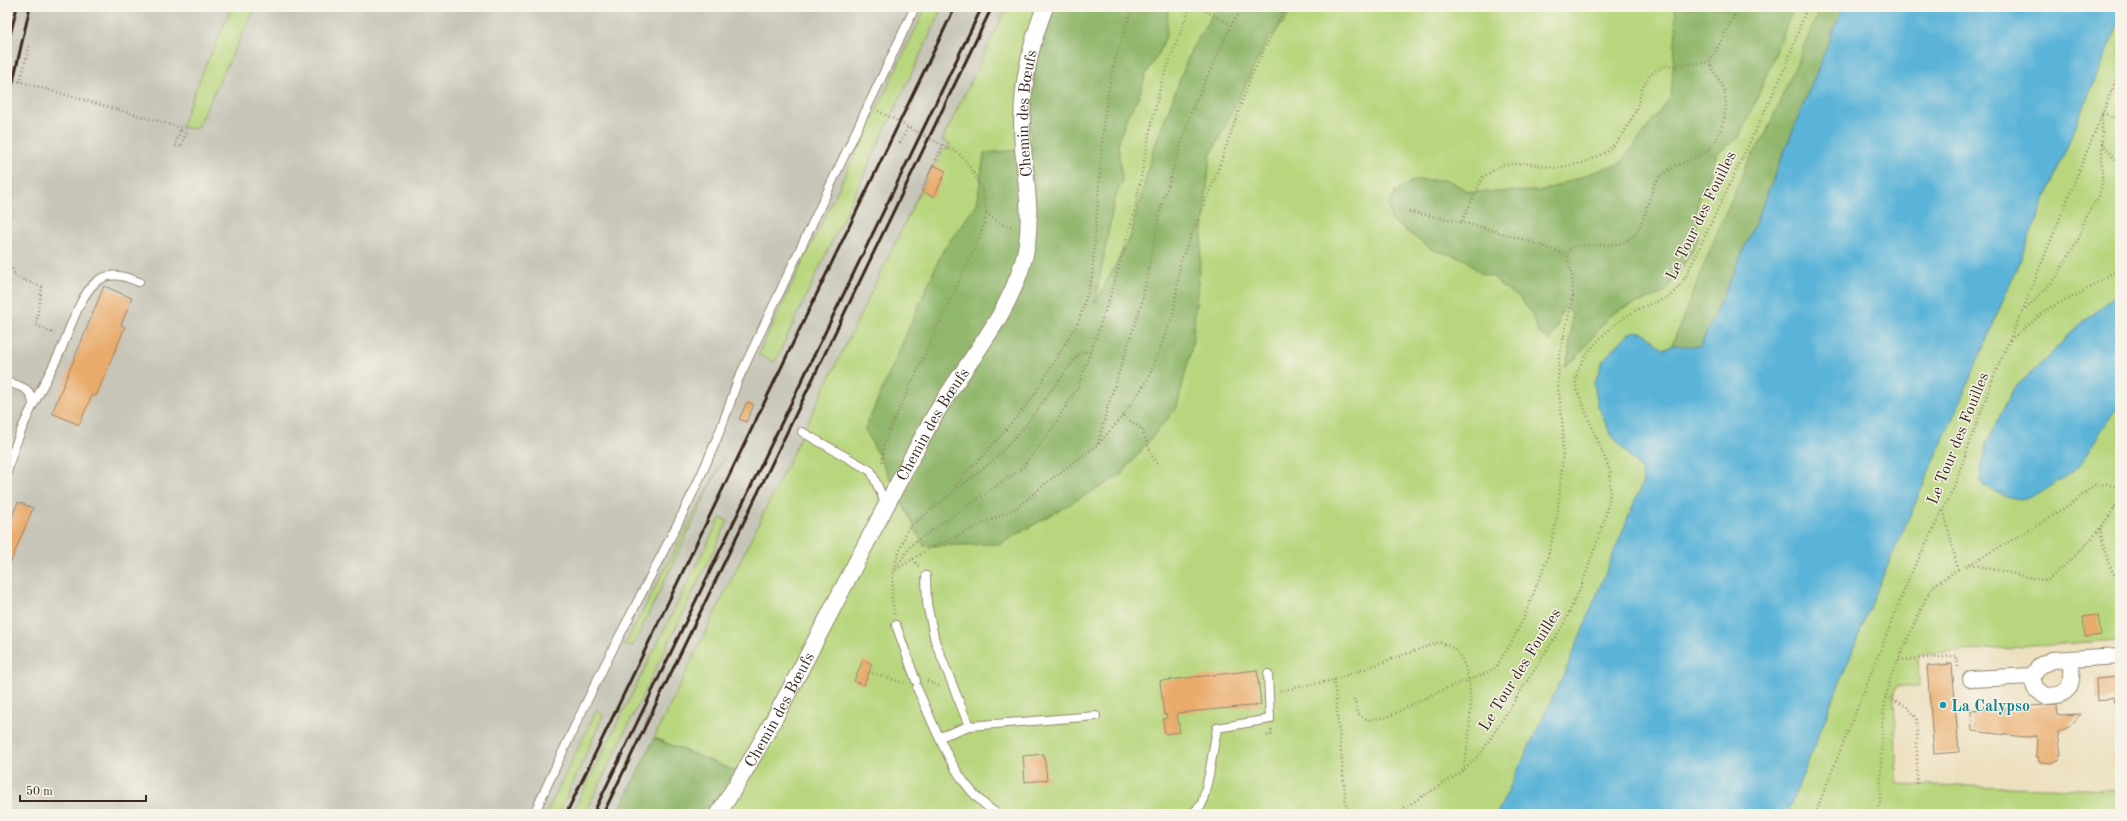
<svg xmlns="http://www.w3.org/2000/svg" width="2127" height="821" viewBox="0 0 2127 821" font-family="'Old Standard TT',serif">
  <rect width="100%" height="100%" fill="#f7f3e8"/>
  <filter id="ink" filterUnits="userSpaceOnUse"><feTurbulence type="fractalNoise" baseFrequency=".025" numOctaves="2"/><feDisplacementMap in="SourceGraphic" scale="8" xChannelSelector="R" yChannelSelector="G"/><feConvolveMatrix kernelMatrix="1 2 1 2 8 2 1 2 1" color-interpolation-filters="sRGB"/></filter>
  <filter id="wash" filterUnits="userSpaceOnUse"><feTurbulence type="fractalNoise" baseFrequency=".012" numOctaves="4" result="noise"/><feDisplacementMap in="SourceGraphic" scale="16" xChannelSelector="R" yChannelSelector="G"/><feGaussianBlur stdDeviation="0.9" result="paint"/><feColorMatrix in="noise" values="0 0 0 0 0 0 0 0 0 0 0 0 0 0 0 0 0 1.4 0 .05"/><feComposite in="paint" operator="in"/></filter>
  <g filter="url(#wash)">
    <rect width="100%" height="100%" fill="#ede0bf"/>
    <path fill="#c6c5b8" d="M7,7H1007L942,140L950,144L947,150L944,149L921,191L617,814H7Z"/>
    <path fill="#b7d67d" stroke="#79804e" d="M232,7H256L196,129L181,127L200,78Z
      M926,7H943L775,362L758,355Z
      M1007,7H2120V640L1918,654L1919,686H1897L1894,691L1897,784L2119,790L2120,814H705L734,771L654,738L933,165L938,161L944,148L947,150L950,144L942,140Z
      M724,458L633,646H624Z
      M720,518L728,521L598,787L584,814H572Z
      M597,709L603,716L559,814H546Z"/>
    <path fill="#91b76c" stroke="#667045" d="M1052,7H1168L1167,33L1159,53L1146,74L1139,96L1127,116L1118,144L1122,181L1114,202L1095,303L1130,238L1153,150L1192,48L1217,7H1296L1266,43L1210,157L1192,346L1177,407L1121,475L1000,544L924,546L865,429L943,250L977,204L984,153L1032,149L1030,125L1036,61Z
      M1675,7H1790L1791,15L1760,91L1739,137L1717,154L1709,177L1699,197L1696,213L1698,240L1686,261L1664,293L1624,308L1609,316L1577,357L1565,366L1569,353L1572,313L1564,306L1556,329L1550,341L1538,332L1531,312L1519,297L1502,287L1494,277L1481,274L1465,259L1431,249L1391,220L1389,204L1397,190L1414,180H1448L1469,192L1542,191L1622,162L1671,96L1676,31Z
      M1821,7H1843L1752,231L1700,348L1672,345L1718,230L1746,166L1766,133Z
      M654,738L735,771L705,814H617Z"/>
    <path fill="#5ab3d8" stroke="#4a6e7b" d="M1843,7H2120V20L1977,363L1877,590L1787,814H1497L1568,665L1643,481L1642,471L1610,433L1598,406L1594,384L1603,360L1629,333L1636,331L1645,333L1662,348L1666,349L1672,345L1700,347L1752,231Z
      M2120,292V407C2102,423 2095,446 2080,465C2075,470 2066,475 2060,480C2029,503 2014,506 1981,483L1980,468L1987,441L2014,388L2046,360L2071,332Z"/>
    <g id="blocks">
      <path fill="#e9ab6b" d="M933,165L946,171L934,197L921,191Z
        M104,286L132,298L121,325L125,327L96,396L92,395L79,425L52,413Z
        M747,402L754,405L746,422L739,419Z
        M18,502L33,508L7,571V529Z
        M2098,615L2101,635L2085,637L2083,617Z
        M863,660L872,664L864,685L854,681Z
        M1952,664L1959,752L1934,754L1927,666Z
        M1257,670L1261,705L1177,713L1180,732L1165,734L1163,719L1167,718L1166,714L1164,715L1160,681Z
        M2120,677V702L2115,703L2114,697L2097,701L2096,679Z
        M2057,704L2058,715L2081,714L2069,727L2058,732L2061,755H2059V760L2053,763L2039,762L2038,756L2036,757L2037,736L2025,737L1972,731L1971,711Z
        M1044,754L1047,780L1025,782L1023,756Z"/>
    </g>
  </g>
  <g filter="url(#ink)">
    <use href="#blocks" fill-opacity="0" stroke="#94856e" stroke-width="1"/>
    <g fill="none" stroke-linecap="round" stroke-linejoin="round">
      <g stroke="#94856e" stroke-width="10">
        <path id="lane" d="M7,382C22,387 32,388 33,405
          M802,432L871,471L886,505
          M7,473C17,429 42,390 61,350C69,331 80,295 96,282C110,271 124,276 139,282
          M926,576L927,604L935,641L969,726
          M896,625L916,681
          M917,688C937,731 955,788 998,814
          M940,737L969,726L1096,716
          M534,814C564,748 595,682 629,618C668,541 712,465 737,382L915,7
          M1192,814L1202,804L1209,775L1217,728L1270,719L1268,674"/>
      </g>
      <g stroke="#94856e" stroke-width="18">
        <g id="street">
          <path d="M2032,676L2035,688L2045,696C2073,696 2072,683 2071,660"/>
          <path d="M1971,679L2032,676L2041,665L2052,660L2120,656"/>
          <path id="s1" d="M718,814C759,751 792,685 827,619C860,555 893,492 927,429C957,372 1005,325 1023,262C1034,225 1026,185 1023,147C1019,97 1027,53 1045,7"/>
        </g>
      </g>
      <path stroke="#94856e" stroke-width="2.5" stroke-dasharray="1 3" stroke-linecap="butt" d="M1199,7L1231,25
        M20,82L30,44
        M878,111L959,154C973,168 986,192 986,213C986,223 981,233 977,243L889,431L884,444L882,465
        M180,131L175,146L181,147L187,130
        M900,143L908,127
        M2102,143L2120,166
        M936,160L943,144
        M7,164C18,185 9,217 7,240
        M1409,212C1464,221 1515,235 1567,255
        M986,213L1001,224L1013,227
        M1462,221L1483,177L1502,165L1524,163L1556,168L1582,163L1607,152L1622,136L1636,111L1642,89L1650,74L1664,66L1710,62
        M7,258L16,277L42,287L36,325L55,334
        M2023,312L2056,278L2079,238L2086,216L2099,196L2102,183V113L2120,119
        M2010,340L2051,307L2079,294L2120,268
        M1123,416L1142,429L1152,456L1158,465
        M1098,444L1107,409L1142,302L1160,211L1191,112L1231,25L1243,7
        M954,490L962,476L982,457L1021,412L1036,392L1079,321L1092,277L1104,118L1112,71L1132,7
        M2100,528C2104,549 2107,566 2120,584
        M913,559L920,568
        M1970,564L2046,581C2068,565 2112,522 2120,495
        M1966,566L2035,527L2078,499L2094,485L2107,484L2120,488
        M893,569L908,528L994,460L1025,426L1077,356L1083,352H1091
        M893,572L925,551L1018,507L1045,484L1098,444L1123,416L1148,379L1173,315L1181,260L1215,178L1250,79L1285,7
        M894,614L892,598L893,572L912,544L1021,469L1049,433L1078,387L1110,297L1134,213L1151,126L1162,81L1190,7
        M1899,660L1957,656L1958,669
        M869,672L904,683
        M1334,680L1347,814
        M927,681L941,687
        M1280,691L1334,680L1439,642C1447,645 1455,648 1460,656C1477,682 1470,743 1462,772
        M1885,697L1906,706L1917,718V785
        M1354,699L1358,714L1368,720L1387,717L1442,690L1484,674L1496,667L1510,645L1522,622L1547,560L1557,519L1562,467L1563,429L1558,385L1559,357L1573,296L1572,276L1567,255L1571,247C1587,243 1612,247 1622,243C1649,233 1645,192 1660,177C1673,164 1691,161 1705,152C1721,142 1731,105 1723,88C1719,78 1713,73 1710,62L1734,16L1731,7
        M1267,736L1271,735V730
        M1394,814L1462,772L1481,753L1565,622L1584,579L1605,518L1610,495V471L1577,390C1576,386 1575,381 1576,378C1581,351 1618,318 1641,308C1667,296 1667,304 1685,278L1786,66L1807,7
        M1815,814L1909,578L1953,489L1995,373L2021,314L2120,70
        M1876,814L1880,802L1882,727L1885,700L1891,676L1926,598L1935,585L1958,569L1943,508"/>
      <use href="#lane" stroke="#fff" stroke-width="8"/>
      <use href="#street" stroke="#fff" stroke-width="16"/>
      <path stroke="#3b2a1e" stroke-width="3" d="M7,48L17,7
        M7,108L30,7
        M566,814L955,7
        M593,814L982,7
        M603,814L992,7"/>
      <path stroke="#94856e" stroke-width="2.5" stroke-dasharray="1 3" stroke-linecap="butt" d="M7,78L182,128L180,131"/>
    </g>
  </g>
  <circle fill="#0f9aa8" stroke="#f7f3e8" stroke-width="1.5" cx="1943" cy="705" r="4"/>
  <g text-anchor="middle" stroke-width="3" stroke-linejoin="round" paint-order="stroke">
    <g font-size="16" fill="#3b2a1e" stroke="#f7f3e8">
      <text dy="6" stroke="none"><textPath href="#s1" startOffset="781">Chemin des Bœufs</textPath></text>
      <text transform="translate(1700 215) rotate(-64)" y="6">Le Tour des Fouilles</text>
      <text dy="6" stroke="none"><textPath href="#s1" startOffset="445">Chemin des Bœufs</textPath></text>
      <text transform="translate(1957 438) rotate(-68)" y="6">Le Tour des Fouilles</text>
      <text transform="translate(1519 669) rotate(-58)" y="6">Le Tour des Fouilles</text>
      <text dy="6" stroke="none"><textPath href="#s1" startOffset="121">Chemin des Bœufs</textPath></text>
    </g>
    <g font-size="16" font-weight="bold" fill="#0d838f" stroke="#f7f3e8" text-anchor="start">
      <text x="1951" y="711">La Calypso</text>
    </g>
  </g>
  <rect width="2127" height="821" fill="none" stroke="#f7f3e8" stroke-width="24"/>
  <path d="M20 795v6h126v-6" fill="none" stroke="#3b2a1e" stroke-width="2"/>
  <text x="26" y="795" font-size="12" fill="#3b2a1e" stroke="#f7f3e8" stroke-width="3" paint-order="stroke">50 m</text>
</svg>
